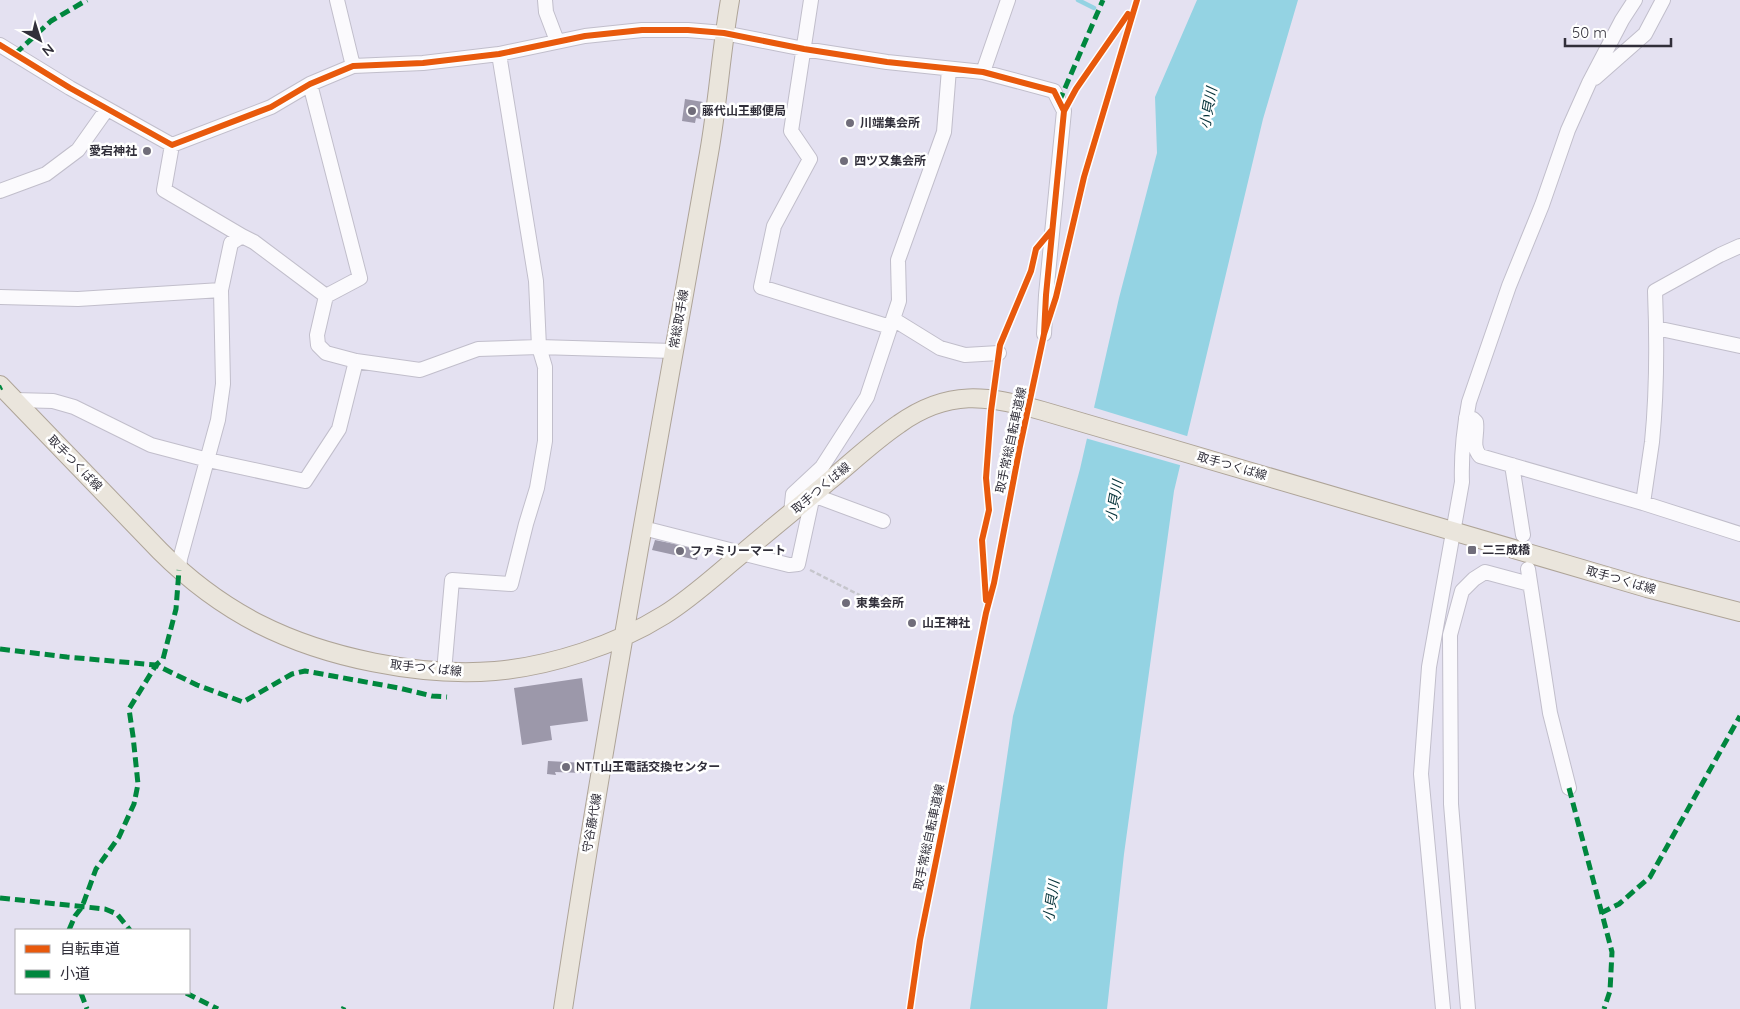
<svg xmlns="http://www.w3.org/2000/svg" width="1740" height="1009" viewBox="0 0 1740 1009" font-family="Quicksand,'Noto Sans JP',sans-serif">
  <rect width="100%" height="100%" fill="#e4e1f1"/>
  <path fill="#94d3e3" d="M1197,0H1298L1263,119L1174,491L1124,854L1107,1009H970L1013,716L1080,469L1119,298L1157,153L1155,97Z"/>
  <path fill="#e4e1f1" d="M1092,407L1190,437L1183,466L1085,438Z"/>
  <g fill="none" stroke-linecap="round" stroke-linejoin="round">
    <path stroke="#94d3e3" stroke-width="4.5" d="M1078,0L1094,8"/>
  </g>
  <path fill="#9c98aa" d="M685,99L703,102L701,119L696,118L695,123L682,121Z
    M655,540L699,549L697,560L652,550Z
    M582,678L588,721L550,726L552,740L522,745L514,688Z
    M548,761L584,763L583,773L555,772L556,775L547,774Z"/>
  <g fill="none" stroke-linecap="round" stroke-linejoin="round">
    <g stroke="#c1becb" stroke-width="16">
      <path id="minor" d="M337,0L353,66
        M545,0L546,12L557,41
        M811,0L791,131L810,159L774,226L761,287L890,327
        M0,45L70,88L172,145L271,107L310,84L353,66L423,63L499,54L585,36L642,30H688L724,33L804,49L887,62L983,72L1054,91L1064,111L1046,295L1044,334
        M983,72L1008,0
        M1595,78L1645,34L1663,0
        M310,84L360,278L326,296
        M172,145L164,190L242,236
        M0,191L46,174L78,150L107,109
        M326,296L317,335L318,345L326,353L356,361L420,370L478,349L539,347L673,351
        M0,297L78,299L221,290
        M893,319L940,348L965,355L999,353
        M1656,328L1740,346
        M15,400L53,401L74,407L151,445L208,460L305,481L339,429L356,361
        M1466,418L1473,419L1476,422C1478,434 1471,446 1480,456L1643,503L1740,534
        M1512,465L1523,535
        M1643,503C1646,483 1649,463 1652,442C1657,392 1657,341 1655,291L1720,255L1740,246
        M791,513L793,494L822,467L867,397L899,301L898,260L944,132L949,69
        M643,528L789,565L798,564L813,495L883,521
        M1528,569L1550,713L1569,788
        M179,570L180,559L218,420L223,384L221,290L231,243L242,236L254,242L326,296
        M444,672L452,580L511,584L526,524L537,488L545,441V367L539,347L536,281L499,54
        M1443,1009L1421,774L1429,667L1462,482C1461,455 1464,428 1469,402L1509,286L1542,205L1568,130L1589,83L1622,20L1635,0
        M1468,1009L1451,804L1450,635L1462,591L1474,579L1485,572L1530,584"/>
    </g>
    <g stroke="#aea498" stroke-width="20">
      <path id="major" d="M0,385L160,551C189,580 222,605 259,624C326,658 420,677 495,671C551,666 616,645 664,615C693,597 718,573 744,552C772,528 801,505 829,481C852,462 874,441 899,424C948,389 987,395 1043,411L1647,588L1740,612
        M563,1009C606,723 659,438 709,153C718,102 721,51 730,0"/>
    </g>
    <path stroke="#c6c6cc" stroke-width="2.5" stroke-dasharray="5 2.5" stroke-linecap="butt" d="M810,570L887,609"/>
    <use href="#minor" stroke="#fbfafd" stroke-width="14"/>
    <use href="#major" stroke="#eae5dc" stroke-width="18"/>
    <path stroke="#00873e" stroke-width="5" stroke-dasharray="10 5" stroke-linecap="butt" d="M15,54L51,21L87,0
      M1059,102L1103,0
      M0,388L2,387
      M0,649L67,657L156,665L197,685L243,702L292,674L305,671L399,688L432,696L447,697
      M1569,788L1612,952L1610,991L1604,1009
      M0,898L105,909L117,914L130,930
      M1601,913L1619,904L1650,877L1740,716
      M69,930L75,916L82,907L96,869L119,837L134,804L138,784L133,736L129,709L156,665L163,659L176,609L179,570
      M81,993L87,1009
      M186,993L218,1009
      M343,1009L344,1007"/>
    <g stroke="#fff" stroke-width="9">
      <path id="cycleway" d="M0,45L70,88L172,145L271,107L310,84L353,66L423,63L499,54L585,36L642,30H688L724,33L804,49L887,62L983,72L1054,91L1064,111L1046,295L1044,334
        M1064,111L1076,89L1128,14
        M986,600L982,540L989,510L986,478L991,411L1000,345L1031,271L1036,249L1051,231
        M910,1009L920,940L986,613L994,583L1020,446L1044,334L1056,297L1084,177L1137,0"/>
    </g>
    <use href="#cycleway" stroke="#e8590c" stroke-width="6"/>
  </g>
  <g fill="#706d7a" stroke="#fff" stroke-width="2">
    <circle cx="692" cy="111" r="5"/>
    <circle cx="850" cy="123" r="5"/>
    <circle cx="147" cy="151" r="5"/>
    <circle cx="844" cy="161" r="5"/>
    <rect x="1467" y="545" width="10" height="10" rx="2.5"/>
    <circle cx="680" cy="551" r="5"/>
    <circle cx="846" cy="603" r="5"/>
    <circle cx="912" cy="623" r="5"/>
    <circle cx="566" cy="767" r="5"/>
  </g>
  <g text-anchor="middle" stroke-width="5" stroke-linejoin="round" paint-order="stroke">
    <g font-size="12" font-weight="bold" fill="#312f3a" stroke="#fff" text-anchor="start">
      <text x="702" y="115">藤代山王郵便局</text>
      <text x="860" y="127">川端集会所</text>
      <text x="137" y="155" text-anchor="end">愛宕神社</text>
      <text x="854" y="165">四ツ又集会所</text>
      <text x="1482" y="554">二三成橋</text>
      <text x="690" y="555">ファミリーマート</text>
      <text x="856" y="607">東集会所</text>
      <text x="922" y="627">山王神社</text>
      <text x="576" y="771">NTT山王電話交換センター</text>
    </g>
    <g font-size="12" fill="#312f3a" stroke="#fff">
      <text transform="translate(679 319) rotate(-80)" y="4">常総取手線</text>
      <text transform="translate(1011 440) rotate(-78)" y="4">取手常総自転車道線</text>
      <text transform="translate(75 463) rotate(46)" y="4">取手つくば線</text>
      <text transform="translate(1232 466) rotate(16)" y="4">取手つくば線</text>
      <text transform="translate(821 488) rotate(-40)" y="4">取手つくば線</text>
      <text transform="translate(1621 580) rotate(16)" y="4">取手つくば線</text>
      <text transform="translate(426 668) rotate(6)" y="4">取手つくば線</text>
      <text transform="translate(592 823) rotate(-80)" y="4">守谷藤代線</text>
      <text transform="translate(929 837) rotate(-78)" y="4">取手常総自転車道線</text>
    </g>
    <g font-size="14" font-style="italic" fill="#043239" stroke="#fff">
      <text transform="translate(1208 108) rotate(-80)" y="5">小貝川</text>
      <text transform="translate(1114 501) rotate(-80)" y="5">小貝川</text>
      <text transform="translate(1051 901) rotate(-82)" y="5">小貝川</text>
    </g>
  </g>
  <rect x="15" y="929" width="175" height="65" fill="#ffffff" stroke="#adacb0"/>
  <rect x="25" y="945" width="25" height="8" fill="#e8590c" stroke="#adacb0"/>
  <text x="60" y="954" font-size="15" fill="#312f3a">自転車道</text>
  <rect x="25" y="970" width="25" height="8" fill="#00873e" stroke="#adacb0"/>
  <text x="60" y="979" font-size="15" fill="#312f3a">小道</text>
  <g transform="translate(40 40) rotate(141)" stroke="#ffffff" stroke-width="4" paint-order="stroke">
  <path d="M0-4L9 19L0 12L-9 19Z" fill="#312f3a"/>
  <text y="-8" font-size="14" font-weight="bold" text-anchor="middle" fill="#312f3a">N</text>
  </g>
  <path d="M1565 38v8h106v-8" fill="none" stroke="#312f3a" stroke-width="2.5"/>
  <text x="1572" y="38" font-size="15" fill="#312f3a" stroke="#ffffff" stroke-width="4" paint-order="stroke">50 m</text>
</svg>
